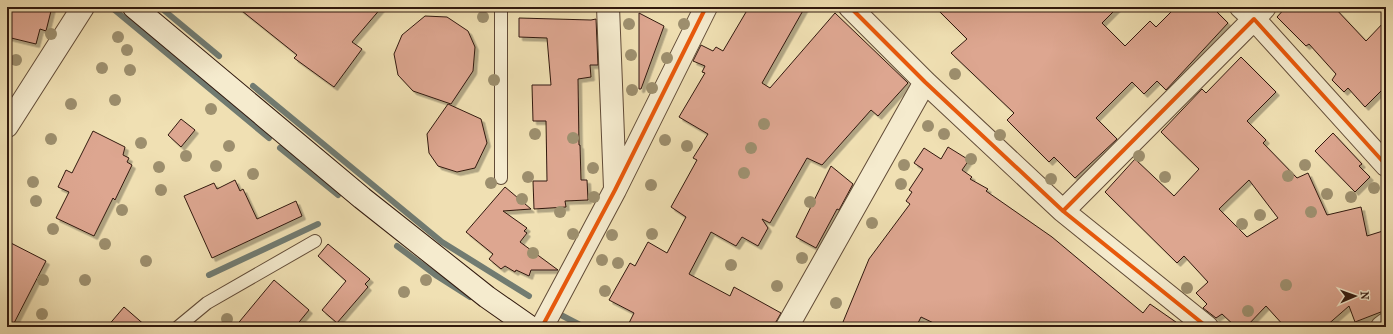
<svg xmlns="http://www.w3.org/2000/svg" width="1393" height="334" viewBox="0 0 1393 334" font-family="'IM FELL French Canon',serif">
  <defs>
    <filter id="shadow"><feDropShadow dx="3.5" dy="3.5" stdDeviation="0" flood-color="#0004"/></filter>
  </defs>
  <rect width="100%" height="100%" fill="#f0e0b3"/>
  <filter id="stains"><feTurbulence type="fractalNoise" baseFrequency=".005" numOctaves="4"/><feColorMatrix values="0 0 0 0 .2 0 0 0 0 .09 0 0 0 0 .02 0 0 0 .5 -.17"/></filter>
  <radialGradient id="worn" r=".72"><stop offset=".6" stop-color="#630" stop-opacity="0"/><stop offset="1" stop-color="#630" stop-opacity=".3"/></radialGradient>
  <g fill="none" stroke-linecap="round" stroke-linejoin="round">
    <path stroke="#717b71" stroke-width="6" d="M111,7L269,138
      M160,7L219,56
      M253,86L442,242L529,296
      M280,148L338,195
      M397,246L437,276L470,297
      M209,275L318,224
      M559,314L584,327"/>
  </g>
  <path fill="#dda690" stroke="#31190e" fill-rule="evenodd" filter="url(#shadow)" d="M10,7H52L46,31L40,29L36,44L7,37V18Z
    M237,7H382L352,42L362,49L334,87L294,58L297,55Z
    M749,7H805L762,83L770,88L835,13L908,83L878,116L871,110L822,165L807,158L770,223L762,219L768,228L758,246L742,237L736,246L711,232L689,274L730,296L734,287L781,313L773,327H627L634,313L609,300L630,263L635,266L648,242L667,253L686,217L671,207L697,160L693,158L708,134L679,117L705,73L702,72L705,66L693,61L701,45L713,51L716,47L723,51Z
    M935,7H1118L1102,23L1125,46L1150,21L1156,27L1176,7H1212L1228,23L1166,90L1157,81L1144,94L1132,82L1096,118L1117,139L1075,178L1054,157L1049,162L1007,120L1014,113L951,53L967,39Z
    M1286,7H1334L1366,41L1386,20V86L1365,107L1348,88L1344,92L1332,80L1336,74L1309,44L1306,46L1277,17Z
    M639,13L664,26L641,89H639Z
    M425,16L447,17L468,31L475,47L473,71L451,104L413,91L398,75L394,54L402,35Z
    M519,18L591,20L596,19L598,65H590L591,77L578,79L579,145H580L581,180H587L588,200L565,201L566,207L534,209L533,181H547L546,121H533L532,85H551L547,38L519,37Z
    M1241,57L1276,92L1247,121L1266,140L1263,143L1297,178L1308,173L1327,215L1361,207L1367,236L1386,230V310L1355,322L1349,306L1325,327H1285L1266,306L1246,327H1236L1222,314L1216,318L1203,308L1207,304L1196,293L1208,282L1184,256L1177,263L1105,192L1135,159L1174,196L1199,169L1161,132L1202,89L1206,93ZM1249,180L1278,218L1247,237L1219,209Z
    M448,104L481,119L487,143L475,168L457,172L438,166L429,153L427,134Z
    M181,119L195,130L181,147L168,135Z
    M93,131L125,147L123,155L129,158L127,162L132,165L115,200L113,198L94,236L56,218L69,192L58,187L66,170L72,173Z
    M1333,133L1362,164L1359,166L1370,177L1355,192L1315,151Z
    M948,147L969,160L962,170L972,177L970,179L988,189L986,191L1052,237L1143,313L1150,304L1183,327H942L921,317L916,327H854L843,322L869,259L910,204L906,201L912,192L909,190L923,169L914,163L924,148L941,159Z
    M831,166L853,184L839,210L837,209L816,248L796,237Z
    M235,180L240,191L243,189L257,219L296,201L302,216L212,258L184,196L214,183L217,189Z
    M505,187L531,209L503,211L527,228L524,231L527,233L520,242L558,270H531L529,276L516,270L515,272L505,266L501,269L489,259L493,254L466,232Z
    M7,241L46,261L12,327H7Z
    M328,244L370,279L365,284L368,287L337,323L322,310L346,281L318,256Z
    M274,280L309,310L295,327H235Z
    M124,307L147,327H107Z"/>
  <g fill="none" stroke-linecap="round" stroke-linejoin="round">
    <g stroke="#614b37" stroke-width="14">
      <path id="lane" d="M501,178V7
        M178,327L207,303L315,241"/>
    </g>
    <g stroke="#614b37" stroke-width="24">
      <path id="street" d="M608,7L615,188
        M850,7L925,82L1063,211L1207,327
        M1241,7L1254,19L1265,7
        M7,126L83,7
        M1063,211L1254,19L1386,165
        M542,327L615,190L706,7
        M787,327L925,82
        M1382,327L1386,324"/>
    </g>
    <g stroke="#31190e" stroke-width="24">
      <path id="secondary" d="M134,7L362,198L487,297L530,327"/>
    </g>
    <use href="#lane" stroke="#f5ebce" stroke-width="12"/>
    <use href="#street" stroke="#f5ebce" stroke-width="22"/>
    <use href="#secondary" stroke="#f5ebce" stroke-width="22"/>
    <g stroke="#f5ebce" stroke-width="6">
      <path id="cycleway" d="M850,7L925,82L1063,211L1207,327
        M1063,211L1254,19L1386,165
        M542,327L615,190L706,7"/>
    </g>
    <use href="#cycleway" stroke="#e8590c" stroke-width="4"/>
  </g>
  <g fill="#9d8f6e">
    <circle cx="483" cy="17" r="6"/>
    <circle cx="629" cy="24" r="6"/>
    <circle cx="684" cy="24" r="6"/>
    <circle cx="51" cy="34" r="6"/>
    <circle cx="118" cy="37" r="6"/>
    <circle cx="127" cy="50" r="6"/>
    <circle cx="631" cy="55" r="6"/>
    <circle cx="667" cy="58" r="6"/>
    <circle cx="16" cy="60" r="6"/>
    <circle cx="102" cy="68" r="6"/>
    <circle cx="130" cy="70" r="6"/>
    <circle cx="955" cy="74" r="6"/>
    <circle cx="494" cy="80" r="6"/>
    <circle cx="652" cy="88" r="6"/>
    <circle cx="632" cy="90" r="6"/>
    <circle cx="115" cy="100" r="6"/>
    <circle cx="71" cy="104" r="6"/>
    <circle cx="211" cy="109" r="6"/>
    <circle cx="764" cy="124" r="6"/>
    <circle cx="928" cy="126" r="6"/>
    <circle cx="535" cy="134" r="6"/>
    <circle cx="944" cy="134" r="6"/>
    <circle cx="1000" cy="135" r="6"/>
    <circle cx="573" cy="138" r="6"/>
    <circle cx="51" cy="139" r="6"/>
    <circle cx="665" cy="140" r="6"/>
    <circle cx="141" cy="143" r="6"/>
    <circle cx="229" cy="146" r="6"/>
    <circle cx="687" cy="146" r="6"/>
    <circle cx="751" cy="148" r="6"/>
    <circle cx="186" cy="156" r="6"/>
    <circle cx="1139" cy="156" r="6"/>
    <circle cx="971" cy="159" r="6"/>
    <circle cx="904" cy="165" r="6"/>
    <circle cx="1305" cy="165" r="6"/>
    <circle cx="216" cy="166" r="6"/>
    <circle cx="159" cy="167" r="6"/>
    <circle cx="593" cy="168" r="6"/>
    <circle cx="744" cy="173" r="6"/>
    <circle cx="253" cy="174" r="6"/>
    <circle cx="1288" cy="176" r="6"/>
    <circle cx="528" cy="177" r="6"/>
    <circle cx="1165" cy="177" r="6"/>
    <circle cx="1051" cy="179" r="6"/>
    <circle cx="33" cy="182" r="6"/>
    <circle cx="491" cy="183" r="6"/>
    <circle cx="901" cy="184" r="6"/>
    <circle cx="651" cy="185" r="6"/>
    <circle cx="1374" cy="188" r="6"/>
    <circle cx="161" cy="190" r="6"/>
    <circle cx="1327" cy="194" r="6"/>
    <circle cx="594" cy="197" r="6"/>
    <circle cx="1351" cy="197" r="6"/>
    <circle cx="522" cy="199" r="6"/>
    <circle cx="36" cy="201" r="6"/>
    <circle cx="810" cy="202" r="6"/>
    <circle cx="122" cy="210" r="6"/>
    <circle cx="560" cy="212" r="6"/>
    <circle cx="1311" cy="212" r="6"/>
    <circle cx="1260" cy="215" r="6"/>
    <circle cx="872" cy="223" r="6"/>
    <circle cx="1242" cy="224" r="6"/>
    <circle cx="53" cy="229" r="6"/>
    <circle cx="573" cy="234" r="6"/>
    <circle cx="652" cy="234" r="6"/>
    <circle cx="612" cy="235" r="6"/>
    <circle cx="105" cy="244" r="6"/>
    <circle cx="533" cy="253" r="6"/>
    <circle cx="802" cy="258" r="6"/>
    <circle cx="602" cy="260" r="6"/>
    <circle cx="146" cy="261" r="6"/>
    <circle cx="618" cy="263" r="6"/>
    <circle cx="731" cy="265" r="6"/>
    <circle cx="43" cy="280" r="6"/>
    <circle cx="85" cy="280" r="6"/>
    <circle cx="426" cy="280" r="6"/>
    <circle cx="1286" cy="285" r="6"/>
    <circle cx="777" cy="286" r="6"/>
    <circle cx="1187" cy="288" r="6"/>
    <circle cx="605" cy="291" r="6"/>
    <circle cx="404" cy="292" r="6"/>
    <circle cx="836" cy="303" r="6"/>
    <circle cx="1248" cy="311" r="6"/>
    <circle cx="42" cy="314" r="6"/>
    <circle cx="227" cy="319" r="6"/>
  </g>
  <rect width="1393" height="334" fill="none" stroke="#f0e0b3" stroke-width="24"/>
  <rect x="8" y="8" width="1377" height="318" fill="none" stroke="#31190e" stroke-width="2"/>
  <rect x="12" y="12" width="1369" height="310" fill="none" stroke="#31190e"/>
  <g transform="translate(1355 296) rotate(88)" stroke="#f5ebce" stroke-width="3" paint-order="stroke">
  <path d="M0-3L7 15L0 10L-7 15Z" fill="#31190e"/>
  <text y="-6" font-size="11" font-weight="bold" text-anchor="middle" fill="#31190e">N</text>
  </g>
  <rect width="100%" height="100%" filter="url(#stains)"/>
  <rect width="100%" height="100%" fill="url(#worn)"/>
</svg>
